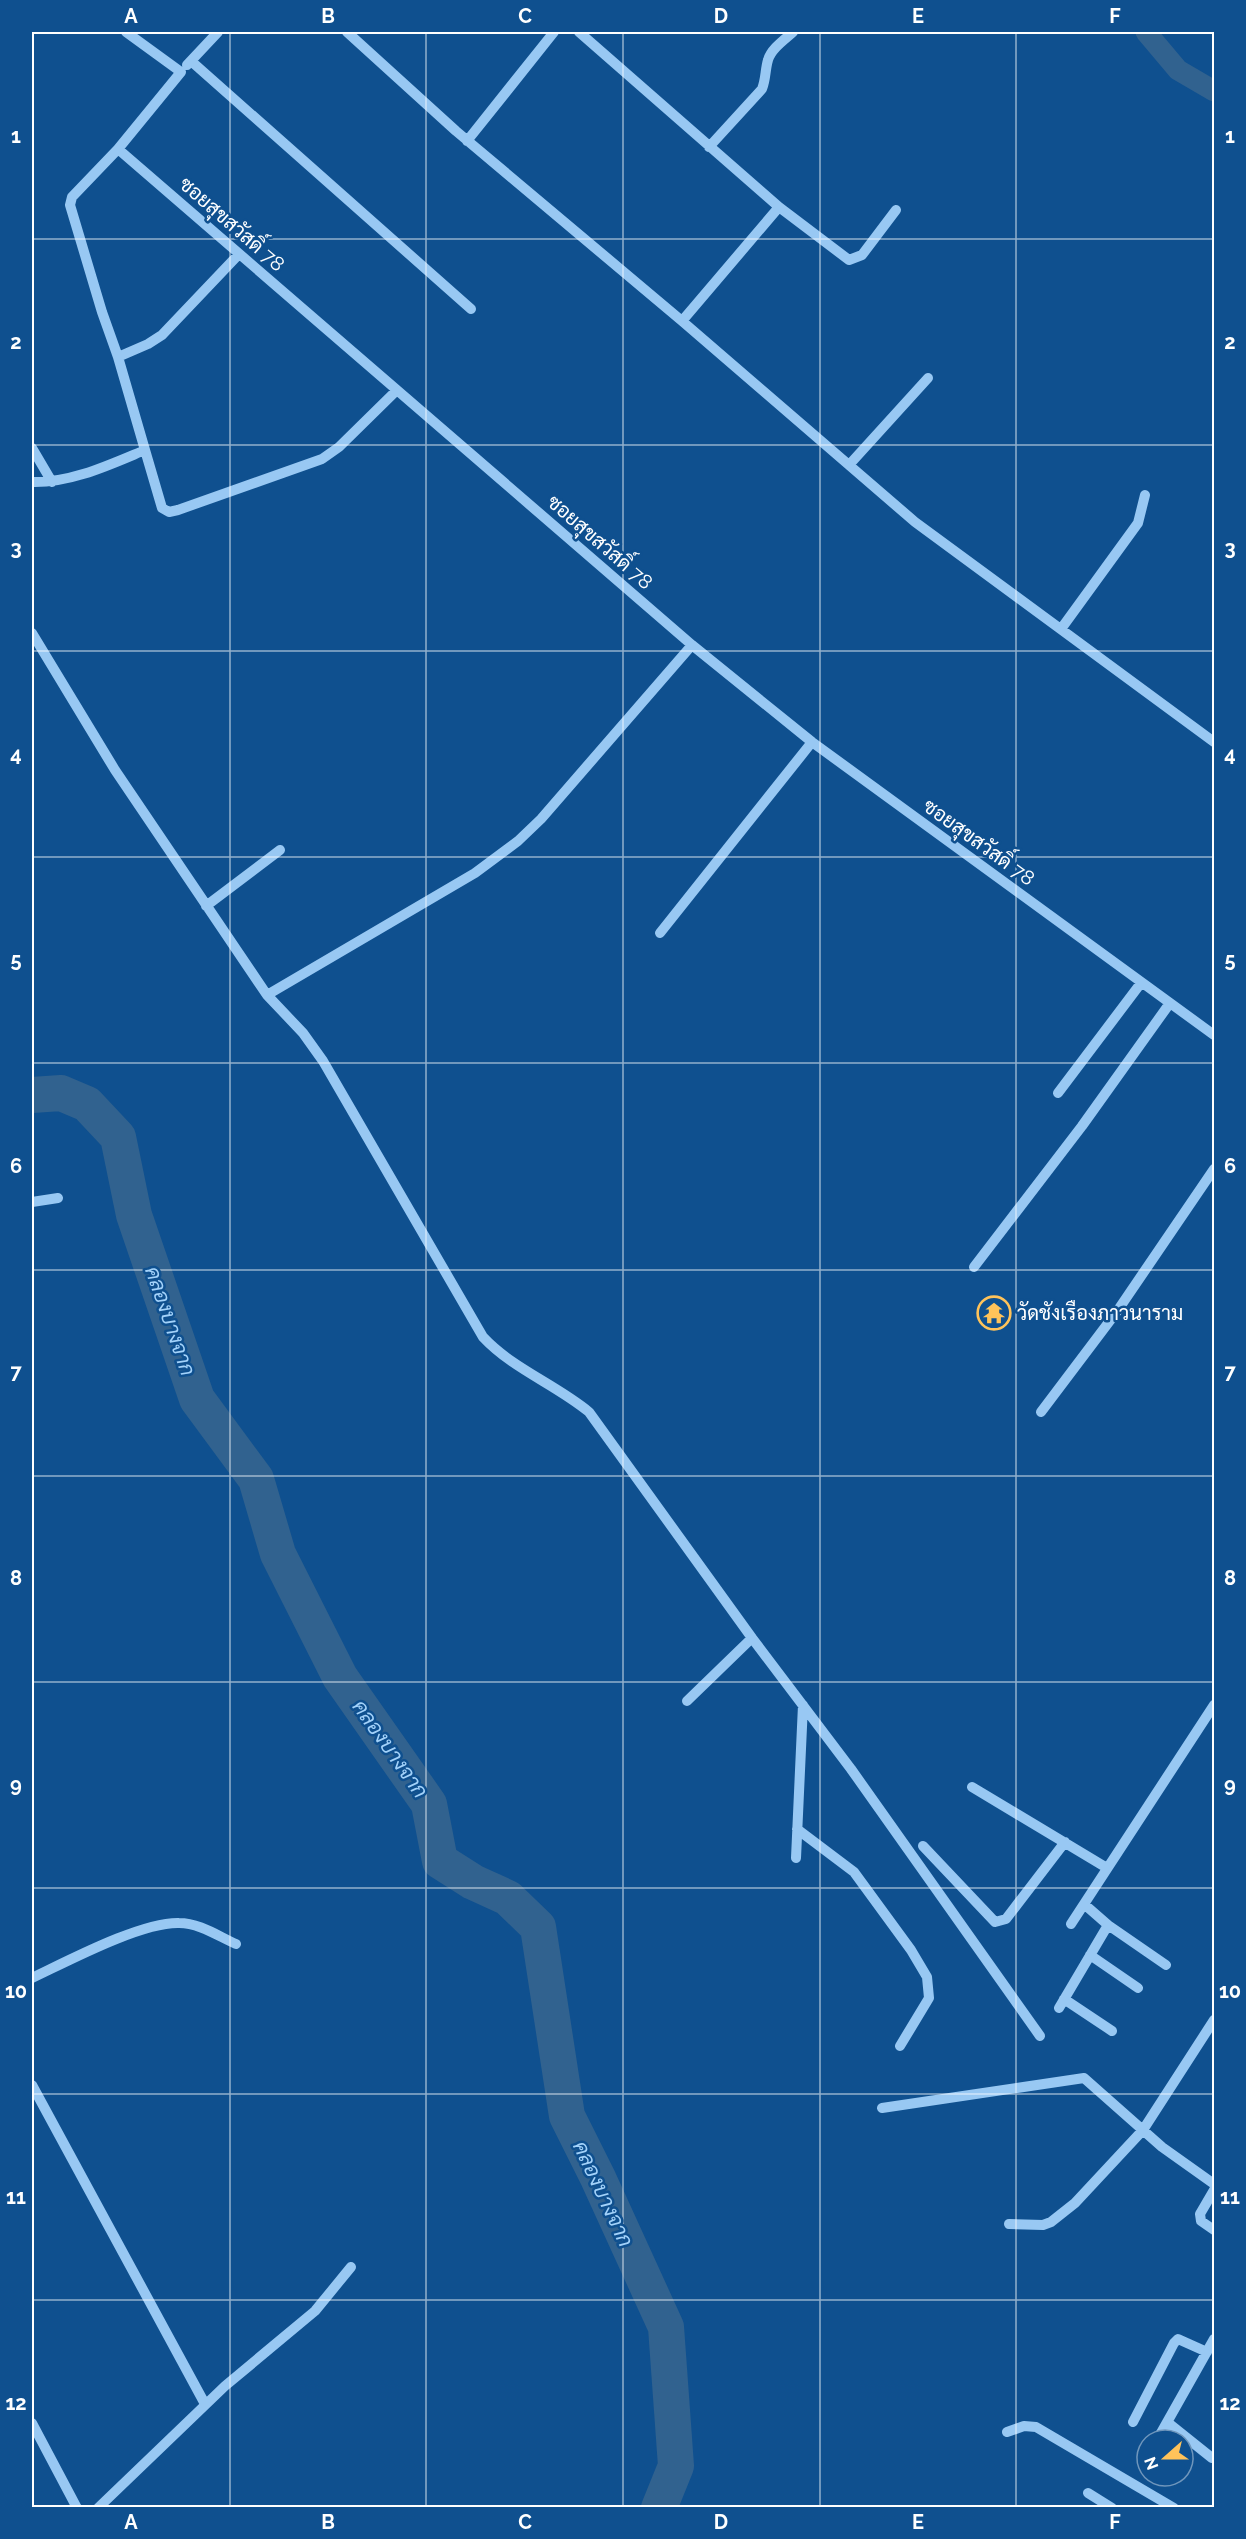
<svg xmlns="http://www.w3.org/2000/svg" width="1246" height="2539" viewBox="0 0 1246 2539" font-family="Raleway,Sarabun,sans-serif">
  <rect width="100%" height="100%" fill="#0f508f"/>
  <g fill="none" stroke-linecap="round" stroke-linejoin="round">
    <path stroke="#31628f" stroke-width="21" d="M1146,32L1178,70L1214,91"/>
    <path stroke="#31628f" stroke-width="36" d="M32,1095L61,1093L87,1104L118,1137L134,1215L197,1399L256,1479L278,1554L340,1677L429,1804L440,1861L473,1882L508,1898L538,1927L567,2116L598,2178L666,2327L676,2466L659,2508"/>
    <path stroke="#98c8f3" stroke-width="10" d="M126,32L181,72L118,149L692,645L812,742L1214,1035
      M347,32L456,131L682,321L915,522L1214,742
      M579,32L779,207L682,321
      M191,61L471,309
      M187,65L218,32
      M467,141L554,32
      M709,147L762,89C766,79 765,70 768,60C771,49 784,40 793,32
      M118,149L72,197L70,205L102,312L118,357L148,344L162,335L239,254
      M779,207L849,260L862,255L896,210
      M32,448L52,482
      M145,450L162,508L169,512L178,510L322,459L339,447L397,390
      M849,465L928,378
      M32,482C71,483 109,465 145,450L118,357
      M1061,629L1138,523L1145,495
      M32,633L115,770L267,995L475,873L518,841L541,819L692,645
      M206,906L280,850
      M660,933L812,742
      M267,995L303,1033L323,1061L483,1337C513,1369 555,1384 589,1412L752,1638L851,1769L1040,2036
      M1058,1093L1141,983
      M32,1202L58,1198
      M974,1267L1082,1126L1170,1003
      M1041,1412L1118,1310L1214,1169
      M687,1701L752,1638
      M972,1787L1107,1868
      M797,1829L854,1872L911,1950L927,1977L929,1998L900,2046
      M923,1846L995,1922L1006,1919L1065,1842
      M796,1858L803,1705
      M1071,1924L1214,1705
      M1108,1925L1166,1965
      M1090,1955L1138,1988
      M32,1978C68,1961 141,1922 179,1923C199,1923 218,1936 236,1944
      M1064,1999L1112,2031
      M1059,2008L1108,1925L1084,1904
      M32,2085L205,2404
      M882,2108L1084,2078L1162,2147L1214,2184
      M1214,2190L1200,2214L1201,2221L1214,2230
      M1009,2224L1043,2225L1051,2222L1075,2203L1143,2130L1214,2020
      M1133,2422L1174,2343L1178,2339L1207,2352
      M1167,2422L1212,2458
      M32,2423L77,2508
      M1007,2432L1024,2426L1036,2427L1174,2508
      M1157,2440L1214,2339
      M1088,2493L1112,2508
      M98,2508L225,2386L315,2311L351,2267"/>
  </g>
  <path fill="none" stroke="#fff" stroke-width="1.5" stroke-opacity="0.55" d="M230,32V2508M426,32V2508M623,32V2508M820,32V2508M1016,32V2508M32,239H1214M32,445H1214M32,651H1214M32,857H1214M32,1063H1214M32,1270H1214M32,1476H1214M32,1682H1214M32,1888H1214M32,2094H1214M32,2300H1214"/>
  <defs>
    <g id="temple-ring" transform="scale(1.725)"><circle r="9.5" fill="#0f508f" stroke="#ffc35a" stroke-width="1.5"/><path d="M0-6L5-2H3V0L6.5 2.5H4V6H1.5V3h-3V6H-4V2.5H-6.5L-3 0V-2H-5Z" fill="#ffc35a"/></g>
  </defs>
  <g fill-rule="evenodd">
    <use href="#temple-ring" x="994" y="1313"/>
  </g>
  <g text-anchor="middle" stroke-width="5" stroke-linejoin="round" paint-order="stroke">
    <g font-size="20" fill="#fff" stroke="#0f508f">
      <text transform="translate(232 224) rotate(41)" y="7">ซอยสุขสวัสดิ์ 78</text>
      <text transform="translate(600 542) rotate(41)" y="7">ซอยสุขสวัสดิ์ 78</text>
      <text transform="translate(979 842) rotate(36)" y="7">ซอยสุขสวัสดิ์ 78</text>
    </g>
    <g font-size="20" fill="#fff" stroke="#0f508f" text-anchor="start">
      <text x="1017" y="1320">วัดชังเรืองภาวนาราม</text>
    </g>
    <g font-size="21" font-style="italic" fill="#a3d2fa" stroke="#0f508f">
      <text transform="translate(170 1321) rotate(71)" y="7">คลองบางจาก</text>
      <text transform="translate(390 1749) rotate(55)" y="7">คลองบางจาก</text>
      <text transform="translate(603 2194) rotate(65)" y="7">คลองบางจาก</text>
    </g>
  </g>
  <rect width="1246" height="2539" fill="none" stroke="#0f508f" stroke-width="66"/>
  <g transform="translate(1165 2458) rotate(249)"><circle r="28" fill="#0f508f" stroke="#6f96bc" stroke-width="1.5"/>
  <path d="M0-4.5L10 22L0 15L-10 22Z" fill="#ffc35a"/>
  <text y="-9" font-size="16" font-weight="bold" text-anchor="middle" fill="#ffffff">N</text>
  </g>
  <rect x="33" y="33" width="1180" height="2473" fill="none" stroke="#fff" stroke-width="2"/>
  <g font-size="20" text-anchor="middle" font-weight="bold" fill="#fff">
    <text x="131" y="23">A</text>
    <text x="328" y="23">B</text>
    <text x="525" y="23">C</text>
    <text x="721" y="23">D</text>
    <text x="918" y="23">E</text>
    <text x="1115" y="23">F</text>
    <text x="16" y="143">1</text>
    <text x="1230" y="143">1</text>
    <text x="16" y="349">2</text>
    <text x="1230" y="349">2</text>
    <text x="16" y="555">3</text>
    <text x="1230" y="555">3</text>
    <text x="16" y="761">4</text>
    <text x="1230" y="761">4</text>
    <text x="16" y="967">5</text>
    <text x="1230" y="967">5</text>
    <text x="16" y="1173">6</text>
    <text x="1230" y="1173">6</text>
    <text x="16" y="1379">7</text>
    <text x="1230" y="1379">7</text>
    <text x="16" y="1585">8</text>
    <text x="1230" y="1585">8</text>
    <text x="16" y="1792">9</text>
    <text x="1230" y="1792">9</text>
    <text x="16" y="1998">10</text>
    <text x="1230" y="1998">10</text>
    <text x="16" y="2204">11</text>
    <text x="1230" y="2204">11</text>
    <text x="16" y="2410">12</text>
    <text x="1230" y="2410">12</text>
    <text x="131" y="2529">A</text>
    <text x="328" y="2529">B</text>
    <text x="525" y="2529">C</text>
    <text x="721" y="2529">D</text>
    <text x="918" y="2529">E</text>
    <text x="1115" y="2529">F</text>
  </g>
</svg>
